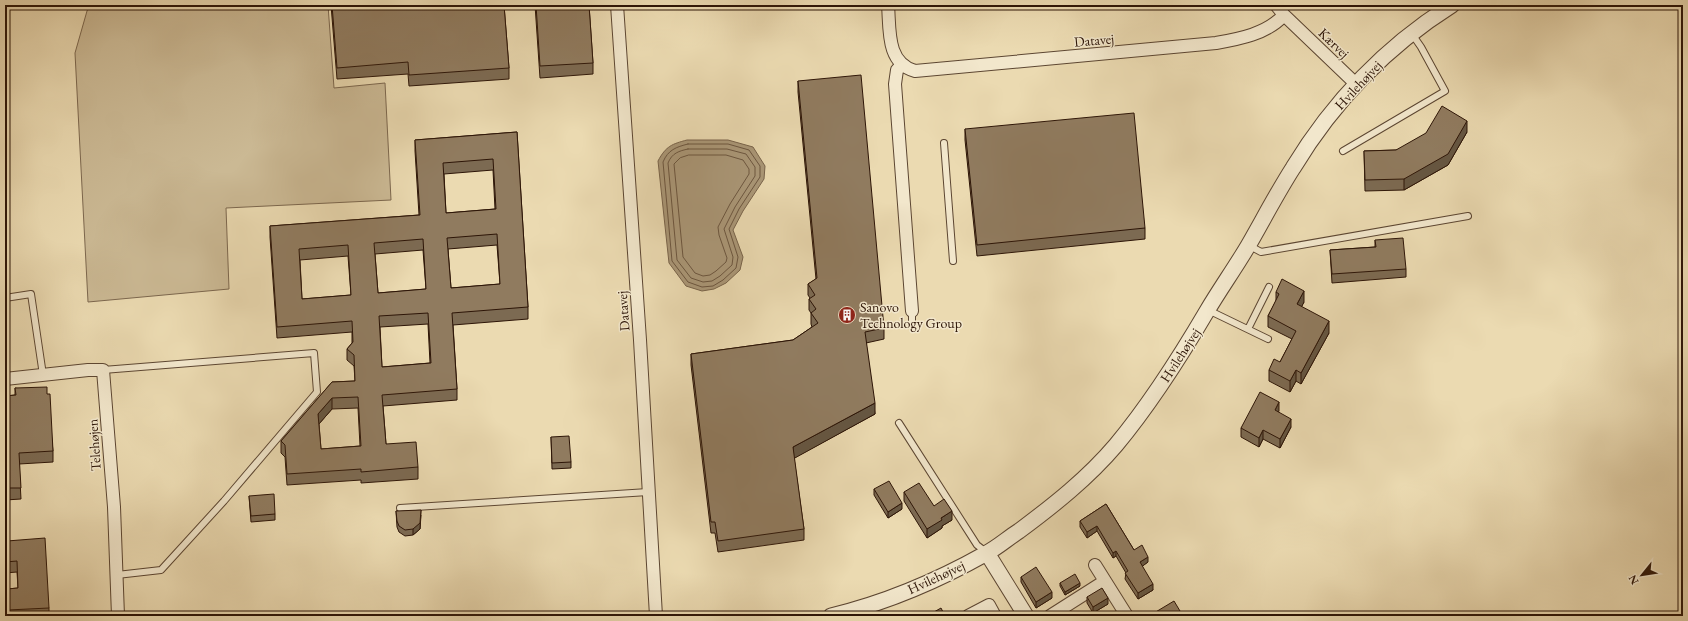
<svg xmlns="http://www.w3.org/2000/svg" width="1688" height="621" viewBox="0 0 1688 621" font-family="'EB Garamond',serif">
  <rect width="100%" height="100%" fill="#ebdab1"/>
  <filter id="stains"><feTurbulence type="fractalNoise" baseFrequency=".005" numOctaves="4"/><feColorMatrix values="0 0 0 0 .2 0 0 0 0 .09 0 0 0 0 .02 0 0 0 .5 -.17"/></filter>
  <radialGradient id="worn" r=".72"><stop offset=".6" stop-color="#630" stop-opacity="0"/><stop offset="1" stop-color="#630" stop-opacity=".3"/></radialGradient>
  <path fill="#cbb994" stroke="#7c674e" d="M90,5H328L334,88L385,83L391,200L226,208L229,289L88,302L75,53L87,11Z"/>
  <path fill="#aa9777" stroke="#78634a" d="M687,140H728L753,147L765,166L764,179L743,211L733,230L743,257L740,270L726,283L714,289L702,291L686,286L669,263L658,161C666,146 672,144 687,140Z"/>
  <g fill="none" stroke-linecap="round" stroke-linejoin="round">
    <path stroke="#6c563f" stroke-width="1" d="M688,144H728L749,150L760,166V177L739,209L729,229L738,257L736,268L723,280L713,286L702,287L688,282L672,261L663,162C668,150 676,147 688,144Z
      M688,149H727L746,154L755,167V176L735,207L724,229L733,257L732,265L720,276L712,281L703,282L691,278L677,260L668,163C672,153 679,151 688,149Z
      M689,155H726L743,160L749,169V174L730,204L718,227L719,235L727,258L726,262L716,271L710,275L703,276L695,273L683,257L674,164L680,158Z"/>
    <g stroke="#5c4632" stroke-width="8">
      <path id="service" d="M944,143L953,261
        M1343,151L1445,91L1421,47L1412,34
        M1248,245L1261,252L1468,216
        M5,298L31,294L43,375
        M1208,310L1268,339
        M912,311V322
        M1248,329L1269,287
        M103,370L314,353L317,392L224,501L161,570L117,575
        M899,423L977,545L986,552
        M400,508L648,492"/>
    </g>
    <g stroke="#5c4632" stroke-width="14">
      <path id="minor" d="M617,5L640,340L656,616
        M888,5C890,29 886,63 915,71L1216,43C1239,39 1267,34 1284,15
        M1276,5L1284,15L1356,84
        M902,65L897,70L895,84L912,311
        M5,379L88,370H103L114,507L118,616
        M1095,565L1127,616
        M968,616L989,605L995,616
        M1050,616L1105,581"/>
    </g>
    <g stroke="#5c4632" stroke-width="17">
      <path id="tertiary" d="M987,553L1026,616
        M831,616C885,603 937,581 985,554C997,548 1008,538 1019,531C1054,505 1088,478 1116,445C1151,403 1180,357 1207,311C1220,289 1235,268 1248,246C1263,220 1277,193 1293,168C1333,102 1387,46 1452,5"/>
    </g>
    <use href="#service" stroke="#f2e7cc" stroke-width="6"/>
    <use href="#minor" stroke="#f2e7cc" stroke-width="12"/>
    <use href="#tertiary" stroke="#f2e7cc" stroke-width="15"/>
  </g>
  <path fill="#7c6a52" stroke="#2d1507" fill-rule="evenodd" d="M331,5H504L509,68V79L409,86L408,74L337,79Z
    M535,5H589L593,63V74L540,78Z
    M798,81L884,328V339L866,343L875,414L794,458L804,529V540L718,552L715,533H711L691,365V354L793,340L812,327L811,324V313L809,310V299L810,298L808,295V284L816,279L798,92Z
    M965,129L1145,228V239L977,256L965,140Z
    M517,132L528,307V319L453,325L457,389V400L383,406L386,444L418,467V479L361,483V480L287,485L285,457L281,453V441L332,382L355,381L354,366L347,360V349L352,343V332L277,338L270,237V226L419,215L415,151V140ZM493,170L495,209L446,213L444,174ZM497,245L500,284L451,288L448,249ZM423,250L426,289L378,293L375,254ZM348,256L351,295L302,299L300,260ZM428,324L430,363L382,367L380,327ZM358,408L360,446L321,449L319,424L332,409Z
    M1467,132L1448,165L1404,190L1365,191L1364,151L1396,150Z
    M1375,240L1406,269V277L1332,283L1330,250L1375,247Z
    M1276,292L1304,302L1301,307L1329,333L1301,384L1296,381L1290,392L1269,381V370L1280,362L1292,339L1268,327V316L1276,301Z
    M15,388L47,394L53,451V462L19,464L21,499L5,500V396L15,395Z
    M1279,411L1278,412L1291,427L1280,448L1263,439L1259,447L1241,437V428Z
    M551,437L571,462V468L552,469Z
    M874,489L902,509L888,518L874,495Z
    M904,492L952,520L942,526V528L927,538L904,501Z
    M249,496L275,514V520L251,522Z
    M1106,504L1134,550L1148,562L1142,566L1153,590L1138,599L1125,579L1126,573L1116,556L1113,558L1097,531L1087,538L1080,527V521Z
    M396,511L421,515L420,529L413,535L405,536L399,532L397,527Z
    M5,535L7,541L49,608V616H8L7,589L18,588L17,572L5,573Z
    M1021,577L1052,598L1036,608L1021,582Z
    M1060,583L1080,586L1065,595L1060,586Z
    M1087,597L1108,604L1093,613L1087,603Z"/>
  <path fill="#655642" stroke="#2d1507" d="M1467,121V132L1448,165L1404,190V179Z
    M1304,291V302L1297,316V304Z
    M1329,321V333L1301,384V373Z
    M1296,370V381L1290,392V381Z
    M332,398V409L318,425V414Z
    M1279,402V411L1275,419V410Z
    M875,403V414L793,459V447Z
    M1291,419V427L1280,448V439Z
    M1263,430V439L1259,447V438Z
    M902,503V509L888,518V512Z
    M421,510L420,529L413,535V529Z
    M952,511V520L942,526V528L927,538V529L941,518Z
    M1097,526V531L1087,538V532Z
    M1116,551V556L1113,558V553Z
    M1148,557V562L1140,568V562Z
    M1080,583V586L1065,595V592Z
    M1153,584V590L1138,599V593Z
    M1052,592V598L1036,608V602Z
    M1108,598V604L1093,613V607Z"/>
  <path fill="#907b5f" stroke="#2d1507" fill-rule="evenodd" d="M332,5H504L509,68L409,75L408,62L337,68Z
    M536,5H589L593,63L540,66Z
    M861,75L884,328L865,332L875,403L793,447L804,529L718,541L715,522H711L691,354L793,340L818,323L811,313L816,309L809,299L815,295L808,284L817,278L798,81Z
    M1442,106L1467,121L1448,154L1404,179L1365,180L1364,151L1396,150L1426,133Z
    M1134,113L1145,228L977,245L965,129Z
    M517,132L528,307L452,313L457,389L382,395L386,444L416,442L418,467L361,472V469L287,474L285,445L281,441L332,382L355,381L354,355L347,349L353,342L352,321L277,327L270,226L420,215L415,140ZM493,159L496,209L446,213L443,163ZM497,234L500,284L451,288L447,238ZM423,239L426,289L378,293L374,243ZM348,245L351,295L302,299L299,249ZM428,313L431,363L382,367L379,316ZM358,397L361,446L321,449L318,414L332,398Z
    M1403,238L1406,269L1332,274L1330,250L1376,247L1375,240Z
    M1282,279L1304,291L1297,304L1329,321L1301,373L1296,370L1290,381L1269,370L1274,359L1280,362L1296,331L1268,316L1279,294L1276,292Z
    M47,387V394H50L53,451L19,453L21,488H5V396L16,395L15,388Z
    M1260,392L1279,402L1275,410L1291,419L1280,439L1263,430L1259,438L1241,428Z
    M569,436L571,462L552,463L551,437Z
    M889,481L902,503L888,512L874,489Z
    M919,483L934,506L944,499L952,511L941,518L942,520L927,529L904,492Z
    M274,494L275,514L251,516L249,496Z
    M1106,504L1134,550L1142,545L1148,557L1140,562L1153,584L1138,593L1125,573L1128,571L1116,551L1113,553L1097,526L1087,532L1080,521Z
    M421,510L420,523L413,529L405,530L399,526L397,521L396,511Z
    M5,535H7V541L45,538L49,608L8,610L7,589L18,588L17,561L5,562Z
    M1036,567L1052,592L1036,602L1021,577Z
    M1075,574L1080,583L1065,592L1060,583Z
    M1102,588L1108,598L1093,607L1087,597Z
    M1174,601L1183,616H1149Z
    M941,608L945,616H927Z"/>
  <defs>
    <g id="building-disc" transform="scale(0.9)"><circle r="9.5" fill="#8f2418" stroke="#f2e7cc"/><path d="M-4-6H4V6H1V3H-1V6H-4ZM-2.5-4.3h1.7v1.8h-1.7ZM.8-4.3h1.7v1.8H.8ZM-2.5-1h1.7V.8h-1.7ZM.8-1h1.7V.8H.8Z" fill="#fff"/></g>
  </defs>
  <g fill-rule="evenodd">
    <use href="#building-disc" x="847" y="315"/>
  </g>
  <g text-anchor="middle" stroke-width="3" stroke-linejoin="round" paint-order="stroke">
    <g font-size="14" fill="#2d1507" stroke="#f2e7cc">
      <text transform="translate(1094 40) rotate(-5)" y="5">Datavej</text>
      <text transform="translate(1334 43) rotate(44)" y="5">Kærvej</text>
      <text transform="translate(1358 85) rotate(-47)" y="5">Hvilehøjvej</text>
      <text transform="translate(623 311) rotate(-94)" y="5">Datavej</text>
      <text transform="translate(1180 355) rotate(-57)" y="5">Hvilehøjvej</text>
      <text transform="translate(94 445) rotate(-94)" y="5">Telehøjen</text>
      <text transform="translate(936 577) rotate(-25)" y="5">Hvilehøjvej</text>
    </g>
    <g font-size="14" fill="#2d1507" stroke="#f2e7cc" text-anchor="start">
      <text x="860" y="312">Sanovo<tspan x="860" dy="16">Technology Group</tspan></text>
    </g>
  </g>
  <rect width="1688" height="621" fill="none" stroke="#ebdab1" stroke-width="20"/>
  <rect x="6" y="6" width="1676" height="609" fill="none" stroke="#2d1507" stroke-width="2"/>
  <rect x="10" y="10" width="1668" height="601" fill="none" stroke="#2d1507"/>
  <g transform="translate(1642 575) rotate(240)" stroke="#f2e7cc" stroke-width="3" paint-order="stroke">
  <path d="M0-3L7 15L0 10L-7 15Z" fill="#2d1507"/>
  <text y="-6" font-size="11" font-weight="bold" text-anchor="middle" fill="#2d1507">N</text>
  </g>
  <rect width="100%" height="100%" filter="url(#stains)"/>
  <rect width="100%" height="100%" fill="url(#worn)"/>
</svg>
